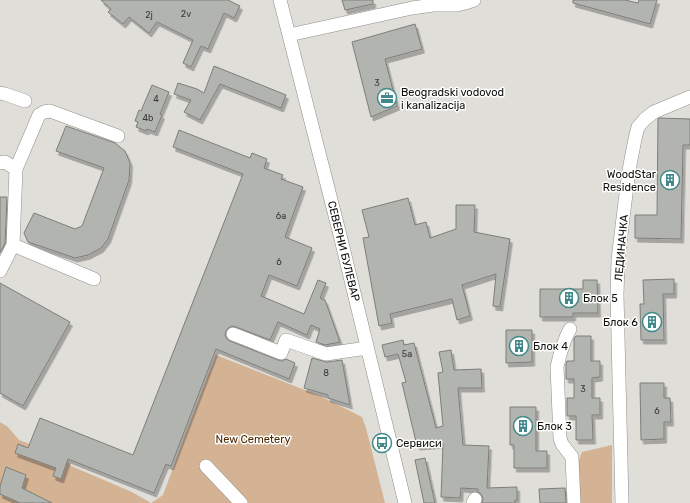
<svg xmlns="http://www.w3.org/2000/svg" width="690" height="503" viewBox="0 0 690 503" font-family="Rubik,sans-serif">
  <defs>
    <filter id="shadow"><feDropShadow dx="2.5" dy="4" stdDeviation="0" flood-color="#0004"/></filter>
  </defs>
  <rect width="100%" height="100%" fill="#dfded9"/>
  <path fill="#d4b395" d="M216,355L320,396L362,417L366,428L385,503H0V422L8,427L19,440L65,457L71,466L132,492L151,503L163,495L185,436Z
    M612,445V503H578L577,464L582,452Z"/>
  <path fill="#b2b4af" stroke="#7d7e79" filter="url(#shadow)" d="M101,0H228L240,6L234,18L224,13L208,49L201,46L191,67L183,63L193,40L157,22L149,33L129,17L123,24L108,12L111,9Z
    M342,0H373V4L345,10Z
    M573,0H625L638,3L639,0H657L650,24L573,3Z
    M415,24L422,49L385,59L397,106L371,117L352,42Z
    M214,66L286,95L281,108L220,84L200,120L184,112L191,100L174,94L178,83L197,89L204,93Z
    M152,85L169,92L160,114L162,115L155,132L147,129L146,131L136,127L138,122L135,121L139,110L141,111Z
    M659,118L690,119V145H683L681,239L635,238V215H657L658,119Z
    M66,126L115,143L125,151L130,163L129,180L108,239L101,248L88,255L75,258L28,242L24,233L34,213L75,229L82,226L104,168L56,151Z
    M179,130L250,158L252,153L267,159L264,168L283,175L281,179L303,187L285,237L312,248L297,286L269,275L261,296L304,314L318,280L326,283L320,298L325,300L340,342L325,345L316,342L320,329L311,325L307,335L278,322L270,340L236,327L232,326L228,328L226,331L225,335L227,339L230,341L278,360L282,361L286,359L295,363L289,379L216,349L171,466L166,464L154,493L68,459L61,479L53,476L56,468L15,453L18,444L28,448L40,418L133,455L243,174L173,147Z
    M0,197H7V198L5,243L0,253Z
    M408,198L415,225L426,222L430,238L456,229V205H475L474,232L510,239L500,307L493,306L496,274L462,285L470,316L457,320L452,299L390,314L392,323L379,326L363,238L369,237L362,210Z
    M674,279V294H663L664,340H641L640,304H644L643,280Z
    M583,280H597L598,313H573V317H540V289H583Z
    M0,283L70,322L23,406L0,393Z
    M506,330H532V362L506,363Z
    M576,336H591V361H600V377L592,378V398H600V415H592L593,440H576V416H567V398H574V379H566V364L567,361H574V338Z
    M403,340L404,345L414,343L436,428L443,426L438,373L443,372L439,352L451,350L454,370L481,369L482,388H458L463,445L489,446L487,488L517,487V500H515V503H482L483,498L481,494L478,492V489L461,488L460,498L441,497L443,444L417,446L402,383L406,382L398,354L385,357L382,345Z
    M312,358L327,362L342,360L350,405L328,398V395L304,388Z
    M640,383H664V398H670L671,422H664V439L641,440Z
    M510,407H536V451H547V468H514V445H510Z
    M425,458L435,503H424L415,460Z
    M6,467L26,475L22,488L52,503H20L0,494V486Z
    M565,488L566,503H540L539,489Z"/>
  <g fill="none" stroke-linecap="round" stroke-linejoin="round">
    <g stroke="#908f8a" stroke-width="14">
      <path id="minor" d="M280,0L341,239L405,503
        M289,35L412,8L433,5H457L465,3L474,0
        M0,93L5,94L25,101
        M0,163L5,162L16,169
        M13,245L94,279
        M0,271L13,245L16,169L39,115L44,112L50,111L118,136
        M570,329C563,342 560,353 557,367L560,438L562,444L572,457L574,503
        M233,334L281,353L286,340L326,354L367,348
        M206,466L241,503
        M473,503L475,499
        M622,503L617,295L618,260L623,218L629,170L635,139L638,127L645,119L654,112L690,97"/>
    </g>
    <use href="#minor" stroke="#fff" stroke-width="13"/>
  </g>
  <defs>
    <g id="office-ring" transform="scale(1)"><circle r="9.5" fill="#fffffe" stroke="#41898c" stroke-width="1.5"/><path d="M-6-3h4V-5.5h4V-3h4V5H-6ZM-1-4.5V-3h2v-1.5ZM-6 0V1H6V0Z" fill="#41898c"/></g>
    <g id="building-ring" transform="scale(1)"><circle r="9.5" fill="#fffffe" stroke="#41898c" stroke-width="1.5"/><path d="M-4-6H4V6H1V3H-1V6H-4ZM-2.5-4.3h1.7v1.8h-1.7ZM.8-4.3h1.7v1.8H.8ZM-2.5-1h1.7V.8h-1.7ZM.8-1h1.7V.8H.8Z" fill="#41898c"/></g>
    <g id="bus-ring" transform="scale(1)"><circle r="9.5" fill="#fffffe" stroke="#41898c" stroke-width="1.5"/><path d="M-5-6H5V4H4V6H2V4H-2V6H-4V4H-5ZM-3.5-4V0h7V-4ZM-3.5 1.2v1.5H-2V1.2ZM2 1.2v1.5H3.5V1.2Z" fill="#41898c"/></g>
  </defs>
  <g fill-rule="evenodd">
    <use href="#office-ring" x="387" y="98"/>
    <use href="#building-ring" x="670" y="180"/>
    <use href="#building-ring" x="569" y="298"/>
    <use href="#building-ring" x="652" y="322"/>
    <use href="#building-ring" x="519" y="346"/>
    <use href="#building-ring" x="523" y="426"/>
    <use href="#bus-ring" x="382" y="443"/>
  </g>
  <g text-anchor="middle" stroke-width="3" stroke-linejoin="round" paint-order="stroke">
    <g font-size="9" fill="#383836">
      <text x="186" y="17">2v</text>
      <text x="149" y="18">2j</text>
      <text x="377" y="86">3</text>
      <text x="156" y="102">4</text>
      <text x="148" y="121">4b</text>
      <text x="281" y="219">6a</text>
      <text x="279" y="265">6</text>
      <text x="407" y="357">5a</text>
      <text x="326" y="376">8</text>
      <text x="583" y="392">3</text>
      <text x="657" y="414">6</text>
    </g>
    <g font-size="11" fill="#100f0e" stroke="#fffffe" text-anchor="start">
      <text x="401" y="96">Beogradski vodovod<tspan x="401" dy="13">i kanalizacija</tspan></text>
      <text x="656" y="178" text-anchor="end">WoodStar<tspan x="656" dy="13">Residence</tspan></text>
      <text x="583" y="302">Блок 5</text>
      <text x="638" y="326" text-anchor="end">Блок 6</text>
      <text x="533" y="350">Блок 4</text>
      <text x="537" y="430">Блок 3</text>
      <text x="396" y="447">Сервиси</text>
    </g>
    <g font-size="11" fill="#100f0e" stroke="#fffffe">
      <text transform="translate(621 248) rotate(-85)" y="4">ЛЕДИНАЧКА</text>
      <text transform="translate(344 251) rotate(76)" y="4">СЕВЕРНИ БУЛЕВАР</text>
    </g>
    <g font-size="11" fill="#482701" stroke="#fffffe">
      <text x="253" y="443">New Cemetery</text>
    </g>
  </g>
</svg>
